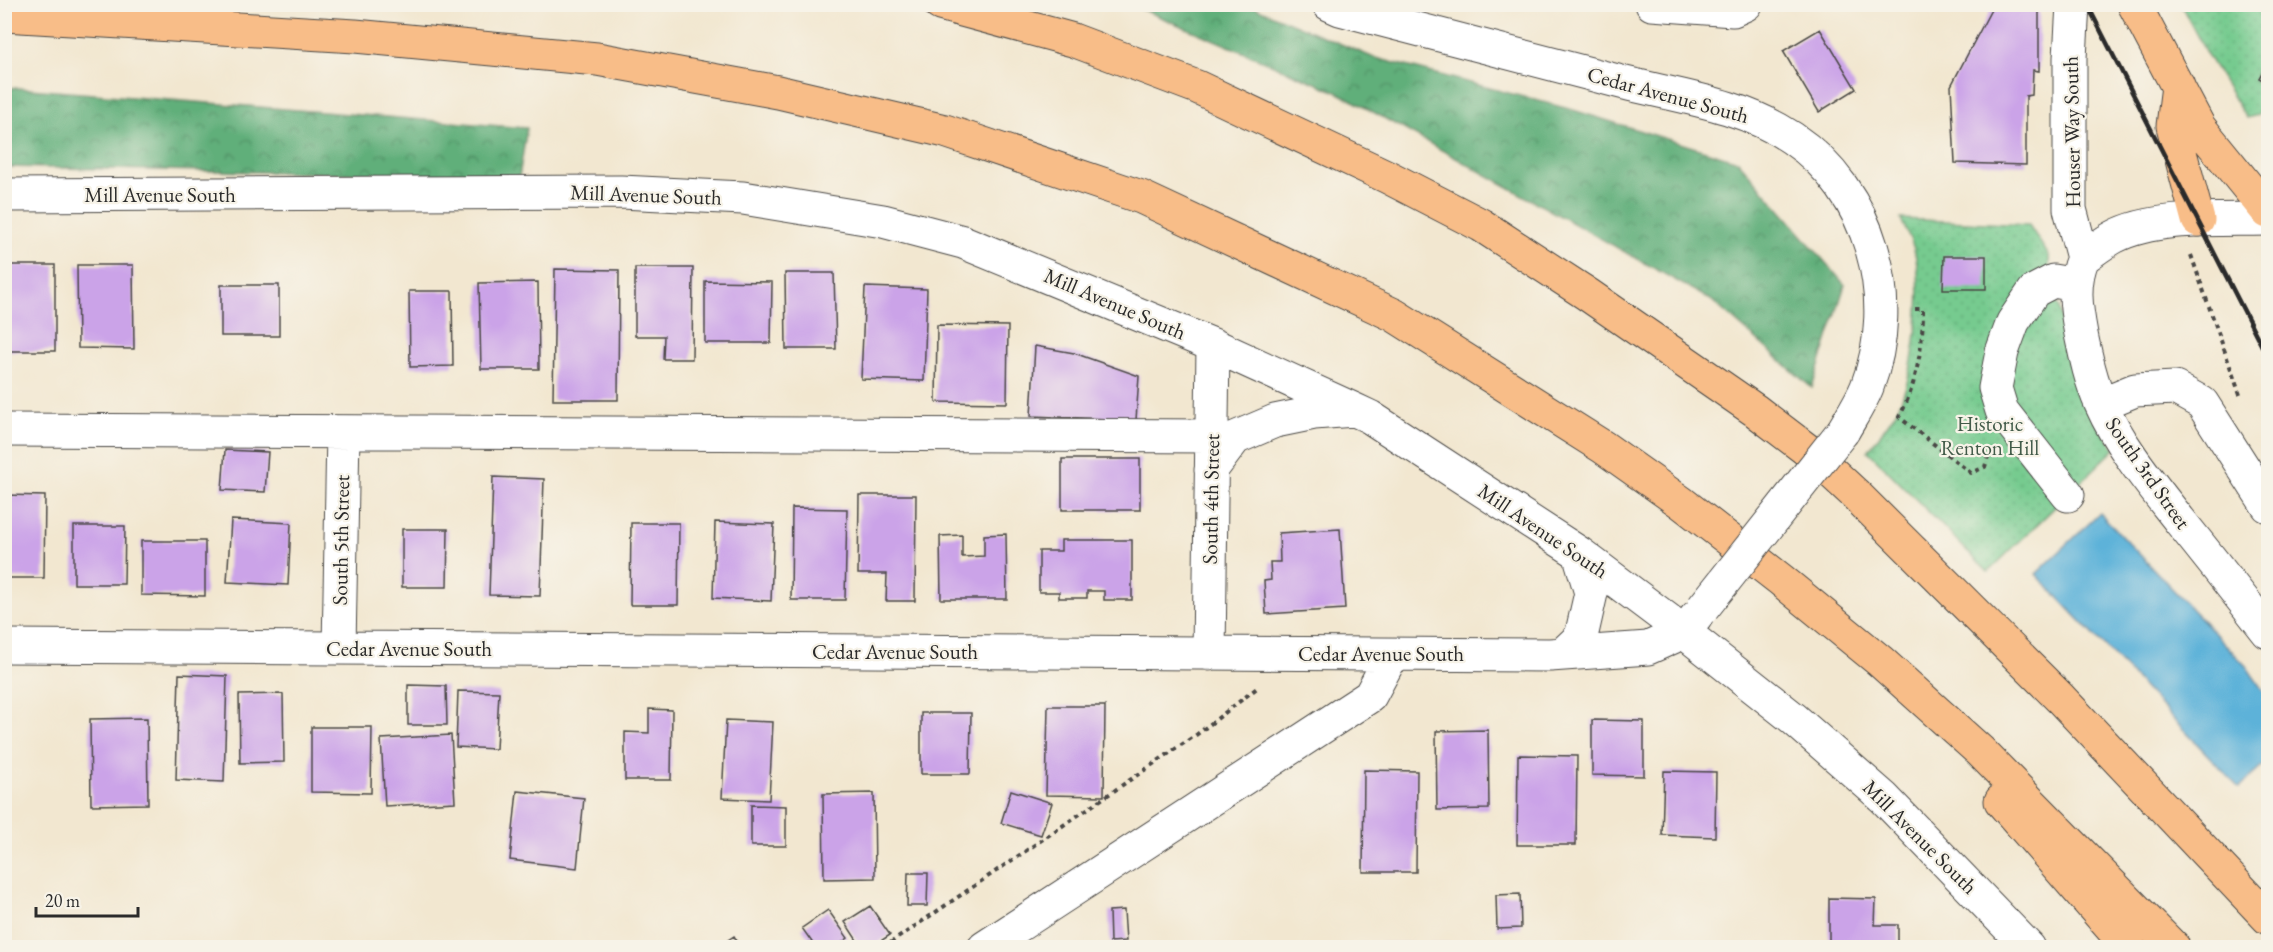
<svg xmlns="http://www.w3.org/2000/svg" width="2273" height="952" viewBox="0 0 2273 952" font-family="'EB Garamond',serif">
  <defs>
    <pattern id="forest-crowns" width="20" height="18" patternUnits="userSpaceOnUse" patternTransform="scale(1.5)"><rect width="20" height="18" fill="#60af7a"/><path d="M2 6a3 3 0 1 1 6 0M12 15a3 3 0 1 1 6 0" fill="none" stroke="#4f8f64"/></pattern>
    <pattern id="park-dots" width="8" height="8" patternUnits="userSpaceOnUse" patternTransform="scale(1.5)"><rect width="8" height="8" fill="#76cb8f"/><path d="M2 2h.1M6 6h.1" fill="none" stroke="#66ae7c" stroke-width="1.8" stroke-linecap="round"/></pattern>
  </defs>
  <rect width="100%" height="100%" fill="#f7f3e8"/>
  <filter id="ink" filterUnits="userSpaceOnUse"><feTurbulence type="fractalNoise" baseFrequency=".0167" numOctaves="2"/><feDisplacementMap in="SourceGraphic" scale="12" xChannelSelector="R" yChannelSelector="G"/><feConvolveMatrix kernelMatrix="1 2 1 2 8 2 1 2 1" color-interpolation-filters="sRGB"/></filter>
  <filter id="wash" filterUnits="userSpaceOnUse"><feTurbulence type="fractalNoise" baseFrequency=".008" numOctaves="4" result="noise"/><feDisplacementMap in="SourceGraphic" scale="24" xChannelSelector="R" yChannelSelector="G"/><feGaussianBlur stdDeviation="1.35" result="paint"/><feColorMatrix in="noise" values="0 0 0 0 0 0 0 0 0 0 0 0 0 0 0 0 0 1.4 0 .05"/><feComposite in="paint" operator="in"/></filter>
  <g filter="url(#wash)">
    <rect width="100%" height="100%" fill="#f2e7d0"/>
    <path fill="url(#forest-crowns)" stroke="#466d52" stroke-width="1.5" d="M1132,5H1249L1372,57L1573,110L1738,161L1845,285L1812,388L1711,300L1339,93Z
      M4,87L527,128L519,177L5,167Z"/>
    <path fill="url(#park-dots)" stroke="#507b5d" stroke-width="1.5" d="M2181,5H2268V53L2256,74V83L2264,89L2260,97L2263,108L2258,115L2247,118L2241,110L2206,53Z
      M1901,219L2029,225L2049,256L2050,288L2059,307L2077,394L2115,449L1988,572L1868,451C1877,438 1887,426 1895,413C1915,378 1925,288 1914,249C1911,239 1905,229 1901,219Z"/>
    <path fill="#5db2d9" stroke="#446e82" stroke-width="1.5" d="M2100,513L2247,667L2264,692L2268,703V761L2239,788L2036,574Z"/>
    <g id="blocks">
      <path fill="#cba3e8" d="M1994,4H2039V71L2033,70L2032,95L2026,96V165L1955,163L1951,86Z
        M1820,29L1856,89L1819,112L1783,51Z
        M2268,62V83L2259,78Z
        M1944,256H1986V289H1943Z
        M4,265H55V351H4Z
        M77,265H133L134,349L78,348Z
        M635,268H693L692,359H663L664,336H635Z
        M555,269L619,270L618,400H553Z
        M785,273H834L836,349H786Z
        M705,281L772,282L771,343H705Z
        M538,282L539,369H481L479,283Z
        M221,285H279V336H221Z
        M865,287L927,289L924,381L861,379Z
        M409,291H452L453,366L410,367Z
        M937,325L1008,326L1007,403L936,402Z
        M1035,346L1074,353L1139,376L1136,420L1031,416Z
        M225,450L268,452L265,492L222,490Z
        M1062,459H1140V510H1062Z
        M493,477L544,479L540,596L489,595Z
        M4,495L45,496L44,578H4Z
        M859,495H916L915,601H886L887,574H858Z
        M792,508L847,509L845,600H791Z
        M231,520L291,523L288,585L227,582Z
        M715,522L774,524L771,601L713,598Z
        M631,523H679L678,605H630Z
        M74,526H125L124,584H74Z
        M402,529H448L447,587H402Z
        M1340,529L1345,609L1266,614L1264,581L1271,580L1270,562H1280L1279,533Z
        M1006,534L1007,599H941L940,536L962,535V557L984,556V535Z
        M1061,540H1132V600H1104V591H1087V598H1059V592H1039V551H1061Z
        M141,541H205V596L141,595Z
        M179,674L227,676L224,782L176,780Z
        M408,685L446,686L447,725H408Z
        M458,691L499,692L496,749L456,747Z
        M283,694L284,762L240,763L239,695Z
        M1048,706H1105L1104,796L1046,795Z
        M649,709L672,710L671,780H625V732L649,733Z
        M921,713H971L970,774H921Z
        M147,718L148,804L91,805L90,719Z
        M726,720L773,722L769,800L722,798Z
        M1592,720L1644,721V776L1592,775Z
        M311,727H372L371,793L311,792Z
        M1488,730L1489,809L1437,810L1436,731Z
        M451,735L455,802L385,806L381,739Z
        M1518,755L1577,756L1576,845H1517Z
        M1364,770L1417,771L1416,872H1363Z
        M1664,771L1716,772L1715,837L1662,835Z
        M1011,790L1052,803L1041,835L1001,823Z
        M517,791L584,798L577,868L510,860Z
        M874,793L875,878L824,879L823,794Z
        M751,805L786,806V846H751Z
        M908,873H928L927,906H907Z
        M1520,894L1521,928L1497,929L1496,895Z
        M1829,898L1876,899L1875,925H1898V948H1829Z
        M870,906L890,935L870,948H862L845,922Z
        M828,910L848,938L835,948H816L802,928Z
        M1124,910L1126,941L1110,942L1109,911Z
        M734,936L741,948H716Z
        M1362,943H1464V948H1362Z"/>
    </g>
  </g>
  <g filter="url(#ink)">
    <use href="#blocks" fill-opacity="0" stroke="#494744" stroke-width="1.5"/>
    <g fill="none" stroke-linecap="round" stroke-linejoin="round">
      <g stroke="#494744" stroke-width="35">
        <path id="minor" d="M1329,4L1340,9C1435,34 1530,58 1625,83C1682,97 1741,104 1792,138C1871,191 1901,298 1867,387C1861,402 1851,417 1843,431
          M1652,4L1733,10L1746,4
          M2073,4L2070,58V209L2083,258
          M4,195L621,192L743,198L883,221L963,242L1213,345L1355,410L1370,417L1579,553L1684,632L1793,718L1884,798L2029,948
          M2083,258C2072,283 2076,308 2081,334C2086,358 2091,381 2101,404C2120,447 2151,484 2180,521C2210,558 2239,595 2268,632
          M2083,258C2093,251 2103,243 2114,237C2155,215 2223,220 2268,219
          M2101,404L2135,390L2175,388L2202,403L2268,506
          M4,430L1212,436
          M1211,470L1235,438L1275,421L1314,413L1354,410
          M2068,495L2002,411L1995,388L2002,352L2013,322L2034,291L2053,281L2076,285
          M4,646L1550,655L1648,648L1684,632L1696,617
          M339,648L343,432
          M1209,654L1213,345
          M1563,654L1581,637L1591,593L1579,553
          M984,948L1370,696L1392,655"/>
      </g>
      <g stroke="#494744" stroke-width="35">
        <path id="major" d="M2134,4L2199,127L2268,212
          M2178,86L2173,126L2198,220"/>
      </g>
      <g stroke="#494744" stroke-width="35">
        <path id="highway" d="M940,4L1073,40L1197,87L1388,177L1481,225L1587,294L1756,411L1811,453L1854,493L2061,699L2268,918
          M4,15L355,36L597,59L778,92L945,131L1141,197L1394,315L1603,447L1682,503L1781,580L1880,661L1980,751L2174,948
          M2001,801L2129,948"/>
      </g>
      <path stroke="#494744" stroke-width="4" stroke-dasharray="4.5 4.5" stroke-linecap="butt" d="M2191,255L2240,395
        M1915,309H1923C1923,344 1917,386 1899,417L1971,473L1985,467L1990,449
        M883,948L1196,735L1257,688"/>
      <use href="#minor" stroke="#fff" stroke-width="33"/>
      <use href="#major" stroke="#f8bd88" stroke-width="33"/>
      <use href="#highway" stroke="#f8bd88" stroke-width="33"/>
      <path stroke="#2b2b2b" stroke-width="4.5" d="M2087,4L2268,358"/>
      <g stroke="#494744" stroke-width="35" stroke-linecap="butt">
        <path id="minor-bridge" d="M1703,608L1843,431"/>
      </g>
      <use href="#minor-bridge" stroke="#fff" stroke-width="33"/>
    </g>
  </g>
  <g text-anchor="middle" stroke-width="4.5" stroke-linejoin="round" paint-order="stroke">
    <g font-size="21" fill="#2b2b2b" stroke="#f7f3e8">
      <text transform="translate(1668 95) rotate(15)" y="7">Cedar Avenue South</text>
      <text transform="translate(2072 132) rotate(-91)" y="7">Houser Way South</text>
      <text x="160" y="202">Mill Avenue South</text>
      <text transform="translate(646 195) rotate(2)" y="7">Mill Avenue South</text>
      <text transform="translate(1115 304) rotate(23)" y="7">Mill Avenue South</text>
      <text transform="translate(2148 473) rotate(55)" y="7">South 3rd Street</text>
      <text transform="translate(1211 499) rotate(-89)" y="7">South 4th Street</text>
      <text transform="translate(1543 531) rotate(34)" y="7">Mill Avenue South</text>
      <text transform="translate(341 540) rotate(-89)" y="7">South 5th Street</text>
      <text x="409" y="656">Cedar Avenue South</text>
      <text x="895" y="659">Cedar Avenue South</text>
      <text x="1381" y="661">Cedar Avenue South</text>
      <text transform="translate(1920 837) rotate(45)" y="7">Mill Avenue South</text>
    </g>
    <g font-size="21" fill="#425b49" stroke="#f7f3e8">
      <text x="1990" y="431">Historic<tspan x="1990" dy="24">Renton Hill</tspan></text>
    </g>
  </g>
  <rect width="2273" height="952" fill="none" stroke="#f7f3e8" stroke-width="24"/>
  <path d="M36 907v9h102v-9" fill="none" stroke="#2b2b2b" stroke-width="3"/>
  <text x="45" y="907" font-size="18" fill="#2b2b2b" stroke="#f7f3e8" stroke-width="4.5" paint-order="stroke">20 m</text>
</svg>
